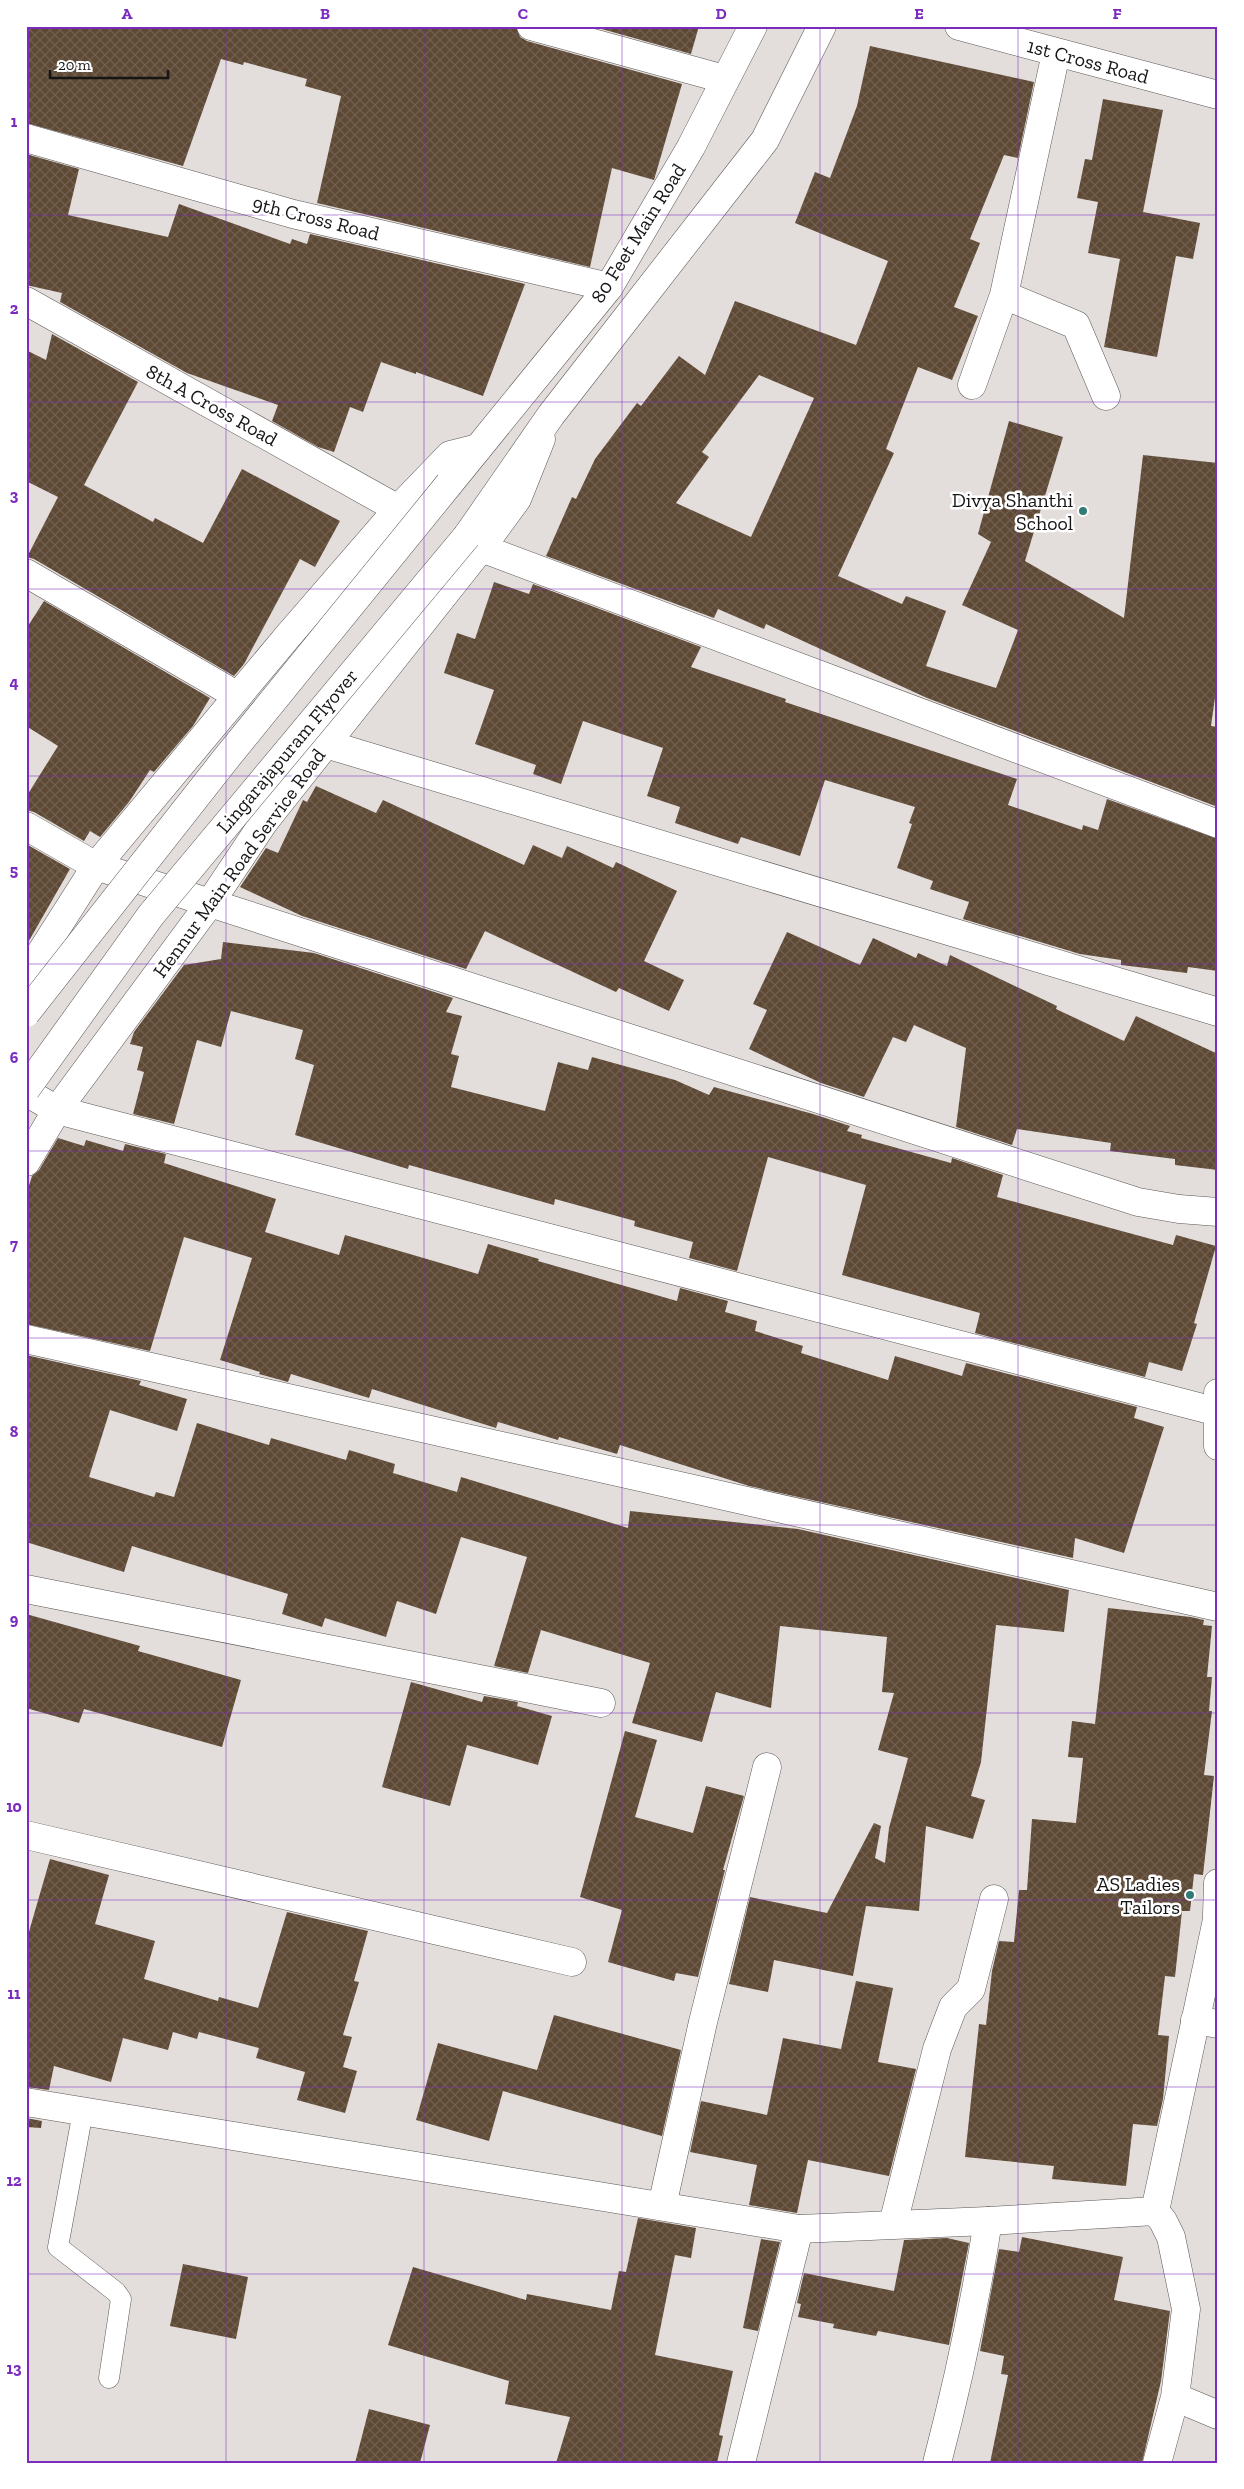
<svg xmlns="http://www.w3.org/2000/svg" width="1244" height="2489" viewBox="0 0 1244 2489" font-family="'Zilla Slab',serif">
  <defs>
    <pattern id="building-cross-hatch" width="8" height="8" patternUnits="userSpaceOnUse" patternTransform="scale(1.25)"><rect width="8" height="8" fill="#5e4935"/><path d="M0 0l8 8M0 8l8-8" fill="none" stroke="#705f4f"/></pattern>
  </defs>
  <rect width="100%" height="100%" fill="#e3dedc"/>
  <path fill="url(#building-cross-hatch)" fill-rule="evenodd" d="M26,26H516L520,37L527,41L682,84L654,180L612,168L590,267L317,203L341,96L305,86L307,79L244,62L243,65L221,59L183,166L26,123Z
    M591,26H699L691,54Z
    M870,46L1034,82L1018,158L1004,155L970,239L980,243L954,307L978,316L952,380L918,367L886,449L894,453L838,576L902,604L906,596L946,611L926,666L996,688L1018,630L962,605L991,542L978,534L1009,421L1063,437L1025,561L1124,618L1143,455L1218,463V676L1211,726L1218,727V807L927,698L766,624L764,629L718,609L714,618L546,556L572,497L576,499L595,459L637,403L641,406L679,356L705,375L735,301L856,345L888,261L795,223L815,172L830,178L857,106ZM759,375L814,398L751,537L676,503L709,457L702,452Z
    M1103,99L1163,110L1143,212L1200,223L1193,259L1176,256L1157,357L1104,347L1120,259L1088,253L1098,202L1077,198L1085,159L1092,160Z
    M26,154L79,169L68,215L168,237L179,204L290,244L292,239L307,244L310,234L525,284L483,396L416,372V374L381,362L363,412L350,407L334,452L318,447L272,421L278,405L187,373L60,302L62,293L26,285Z
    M52,334L138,382L84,485L153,522L155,518L203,543L242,469L340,521L315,567L300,559L244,664L234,676L34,559L27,557L58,497L26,481V350L46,360Z
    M494,582L529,594L533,584L701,647L691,667L786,699L785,702L1017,779L1008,805L1082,830L1083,825L1098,830L1107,799L1218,839V971L1188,967L1187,973L1121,965V960L1080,954L963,919L969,902L930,889L933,881L897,868L912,824L909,823L915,807L825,780L800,856L741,837L738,844L675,823L680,807L647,796L663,748L583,721L561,784L533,774L536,765L475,744L494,690L444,673L457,633L475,639Z
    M44,601L210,698L193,726L154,772L150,770L129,802L100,837L90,831L84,841L34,812L26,810V797L58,746L26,726V629Z
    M316,786L376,813L383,800L524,865L533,845L562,858L567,846L613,868L616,862L677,891L644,961L684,980L669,1011L619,988L616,992L485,931L466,969L302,916L240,887L266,848L278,853L303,800L307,802Z
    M26,844L70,869L26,946Z
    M787,932L860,965L873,938L916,958L918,953L947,966L950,955L1057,1006L1056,1009L1124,1041L1136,1016L1218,1054V1170L1175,1165V1159L1110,1151L1111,1143L1017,1129L1012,1145L956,1127L966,1048L914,1025L906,1042L893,1037L864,1097L821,1083L749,1049L767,1010L753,1004Z
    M223,942L314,953L453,998L446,1012L462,1016L451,1054L459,1056L451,1087L545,1111L558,1062L588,1070L592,1057L675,1080L709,1095L714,1087L813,1114L850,1126L847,1131L862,1135L861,1138L951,1163L952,1158L1003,1175L997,1197L1173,1245L1176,1235L1216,1246L1194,1323L1197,1324L1182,1371L1149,1362L1145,1377L975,1333L980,1313L842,1275L866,1185L768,1157L737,1271L689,1258L693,1242L634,1226L635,1221L555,1199L554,1205L409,1165L408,1169L295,1135L314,1065L295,1059L303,1030L231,1011L221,1047L197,1040L174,1124L133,1114L144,1072L137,1070L143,1047L130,1044L134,1032L184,965L221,959Z
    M58,1138L84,1146L86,1140L123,1151L125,1144L166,1154L164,1163L276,1199L265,1232L339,1255L345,1235L478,1274L488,1244L539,1259L538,1261L677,1301L680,1288L728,1301L725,1312L757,1321L755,1331L803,1346L801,1353L888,1380L895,1356L962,1376L966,1363L1137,1407L1134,1418L1164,1427L1124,1553L1075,1538L1073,1558L749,1486L620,1445L617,1454L559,1437L558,1440L498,1422L496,1428L372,1389L369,1398L291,1374L288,1382L259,1374L260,1372L220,1360L252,1258L184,1237L150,1351L26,1324V1195L32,1176L39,1170Z
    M26,1355L141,1381L139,1385L187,1399L177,1431L110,1410L89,1477L154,1497L156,1492L174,1497L197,1423L269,1445L271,1438L346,1460L349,1450L395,1464L393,1473L457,1492L461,1477L628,1528L630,1511L798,1529L1069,1590L1064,1632L996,1625L981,1762L971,1796L985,1800L973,1839L926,1826L919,1911L866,1906L853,1976L774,1960L768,1992L729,1984L750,1897L827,1913L874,1823L881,1826L875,1858L885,1863L889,1828L908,1758L878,1750L894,1693L882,1692L887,1637L780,1626L771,1708L716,1692L702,1742L632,1723L650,1663L541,1630L528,1673L494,1666L527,1557L461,1537L436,1614L397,1601L386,1637L325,1618L322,1627L282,1614L288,1594L132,1546L124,1572L26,1542Z
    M1108,1608L1191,1617L1204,1620L1203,1625L1212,1626L1207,1677H1212L1209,1711H1212L1204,1775L1214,1776L1203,1875L1194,1874L1190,1911H1182L1175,1977L1165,1976L1158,2035L1169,2036L1163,2099L1157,2126L1133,2124L1126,2186L1052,2179L1054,2166L965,2157L979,2024L986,2025L992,1971L999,1941L1014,1942L1019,1890H1027L1032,1819L1076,1823L1083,1758L1068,1757L1072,1721L1095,1724Z
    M26,1614L140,1646L138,1651L241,1680L222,1747L84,1709L79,1723L26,1708Z
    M411,1682L482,1702L484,1696L518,1702L517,1706L552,1716L538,1765L467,1745L450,1806L382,1787Z
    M625,1731L657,1740L635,1817L693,1833L706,1786L744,1796L723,1870H725L698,1977L676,1973L674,1981L608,1962L622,1910L580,1897Z
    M50,1859L109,1875L95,1924L155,1941L144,1979L218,2001L219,1997L258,2008L287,1912L368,1931L354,1981L359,1982L343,2035L352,2037L343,2067L357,2071L345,2113L297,2100L305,2072L256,2058L259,2048L199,2032L197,2039L173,2032L168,2050L123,2038L111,2082L54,2066L49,2090L26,2087V1942Z
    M856,1981L893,1988L878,2062L916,2069L889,2176L808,2160L797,2213L749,2205L757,2165L690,2152L701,2101L767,2115L783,2038L841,2049Z
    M554,2015L681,2050L662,2136L503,2091L489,2141L416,2120L438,2043L537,2070Z
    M26,2118L42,2121L41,2128L26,2127Z
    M638,2218L696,2228L691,2258L675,2255L655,2355L733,2371L719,2435L723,2436L717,2463H556L570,2417L505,2404L509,2381L388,2345L413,2267L526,2300L527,2294L611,2310L619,2271L626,2272Z
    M1022,2237L1123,2257L1114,2300L1170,2311L1161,2381L1142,2463H990L1008,2375L1001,2374L1004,2356L980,2351L999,2249L1019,2252Z
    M947,2238L969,2243L949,2345L878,2331L876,2336L833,2328L834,2324L798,2317L801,2304L797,2303L804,2273L894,2291L904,2240Z
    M761,2239L780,2242L758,2331L743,2328Z
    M183,2264L248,2277L236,2339L170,2326Z
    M369,2409L430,2425L420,2463H355Z"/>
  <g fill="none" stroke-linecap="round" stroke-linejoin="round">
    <g stroke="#5b5755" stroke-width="21">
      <path id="lane" d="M83,2111L58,2247L116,2292L121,2299L109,2378"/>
    </g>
    <g stroke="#5b5755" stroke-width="29">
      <path id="street" d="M531,26L724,79
        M959,26L1218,95
        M26,138L293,214L609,287
        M1004,295L1076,325L1106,396
        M26,301L398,509
        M972,385L1004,295L1056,53
        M481,548L1218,824
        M26,573L238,696
        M326,744L1218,1012
        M26,826L96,866L210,903L1138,1202L1179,1209L1218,1212
        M26,1092L57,1110L1218,1412
        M26,1339L1218,1607
        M1218,1393V1446
        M26,1589L601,1703
        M26,1835L572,1962
        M1217,1915L1218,1883
        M1195,2020L1218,2024
        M662,2206L703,2022L767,1767
        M1155,2211L1163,2221L1171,2237L1186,2309L1175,2397L1157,2463
        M893,2224L937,2049L953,2007L971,1989L994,1899
        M1175,2397L1218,2415
        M741,2463L799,2229
        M937,2463C958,2383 975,2303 988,2221"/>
    </g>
    <g stroke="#5b5755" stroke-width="29">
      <path id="secondary" d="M26,976L96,866L288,636L398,509L450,455L478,448
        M26,1162L57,1110L210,903L264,822L481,548L517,499L541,439
        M26,2102L799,2229L988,2221L1155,2211L1218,1915"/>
    </g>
    <g stroke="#5b5755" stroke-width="29">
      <path id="primary" d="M449,484L609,287L691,147L753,26
        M467,536L551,415L765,140L822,26"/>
    </g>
    <use href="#lane" stroke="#fff" stroke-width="20"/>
    <use href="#street" stroke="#fff" stroke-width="28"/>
    <use href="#secondary" stroke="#fff" stroke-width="28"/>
    <use href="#primary" stroke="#fff" stroke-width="28"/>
    <g stroke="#5b5755" stroke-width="29" stroke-linecap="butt">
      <path id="primary-bridge" d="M26,1013L224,761L449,484
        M26,1089L151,915L467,536"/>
    </g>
    <use href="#primary-bridge" stroke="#fff" stroke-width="28"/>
  </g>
  <path fill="none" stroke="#7b2cbf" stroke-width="1" stroke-opacity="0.55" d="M226,26V2463M424,26V2463M622,26V2463M820,26V2463M1018,26V2463M26,215H1218M26,402H1218M26,589H1218M26,776H1218M26,964H1218M26,1151H1218M26,1338H1218M26,1525H1218M26,1713H1218M26,1900H1218M26,2087H1218M26,2274H1218"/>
  <g fill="#327a75" stroke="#fff" stroke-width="2">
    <circle cx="1083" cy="511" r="5"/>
    <circle cx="1190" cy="1895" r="5"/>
  </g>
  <g text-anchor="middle" stroke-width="5" stroke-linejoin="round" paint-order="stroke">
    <g font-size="20" fill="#161414" stroke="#fff">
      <text transform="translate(1088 61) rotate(15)" y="7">1st Cross Road</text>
      <text transform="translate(316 218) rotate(14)" y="7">9th Cross Road</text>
      <text transform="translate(638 233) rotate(-58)" y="7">80 Feet Main Road</text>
      <text transform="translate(212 405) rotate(29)" y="7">8th A Cross Road</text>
      <text transform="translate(287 751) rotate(-50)" y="7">Lingarajapuram Flyover</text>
      <text transform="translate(239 863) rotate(-54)" y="7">Hennur Main Road Service Road</text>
    </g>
    <g font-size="20" fill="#161414" stroke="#fff" text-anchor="end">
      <text x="1073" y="507">Divya Shanthi<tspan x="1073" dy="23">School</tspan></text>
      <text x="1180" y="1891">AS Ladies<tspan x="1180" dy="23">Tailors</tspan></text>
    </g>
  </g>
  <rect width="1244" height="2489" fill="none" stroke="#ffffff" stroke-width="55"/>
  <path d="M50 70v8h118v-8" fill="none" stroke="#161414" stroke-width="2.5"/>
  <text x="58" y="70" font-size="15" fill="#161414" stroke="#ffffff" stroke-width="4" paint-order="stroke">20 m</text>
  <rect x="28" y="28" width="1188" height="2434" fill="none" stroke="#7b2cbf" stroke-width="2"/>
  <g font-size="16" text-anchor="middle" font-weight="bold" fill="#7b2cbf">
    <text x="127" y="19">A</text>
    <text x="325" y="19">B</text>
    <text x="523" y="19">C</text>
    <text x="721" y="19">D</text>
    <text x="919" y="19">E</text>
    <text x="1117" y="19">F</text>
    <text x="14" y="127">1</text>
    <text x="14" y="314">2</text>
    <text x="14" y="501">3</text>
    <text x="14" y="688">4</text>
    <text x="14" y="876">5</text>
    <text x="14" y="1063">6</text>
    <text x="14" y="1250">7</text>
    <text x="14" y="1437">8</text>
    <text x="14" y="1625">9</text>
    <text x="14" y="1812">10</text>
    <text x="14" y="1999">11</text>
    <text x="14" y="2186">12</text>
    <text x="14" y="2374">13</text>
  </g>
</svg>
